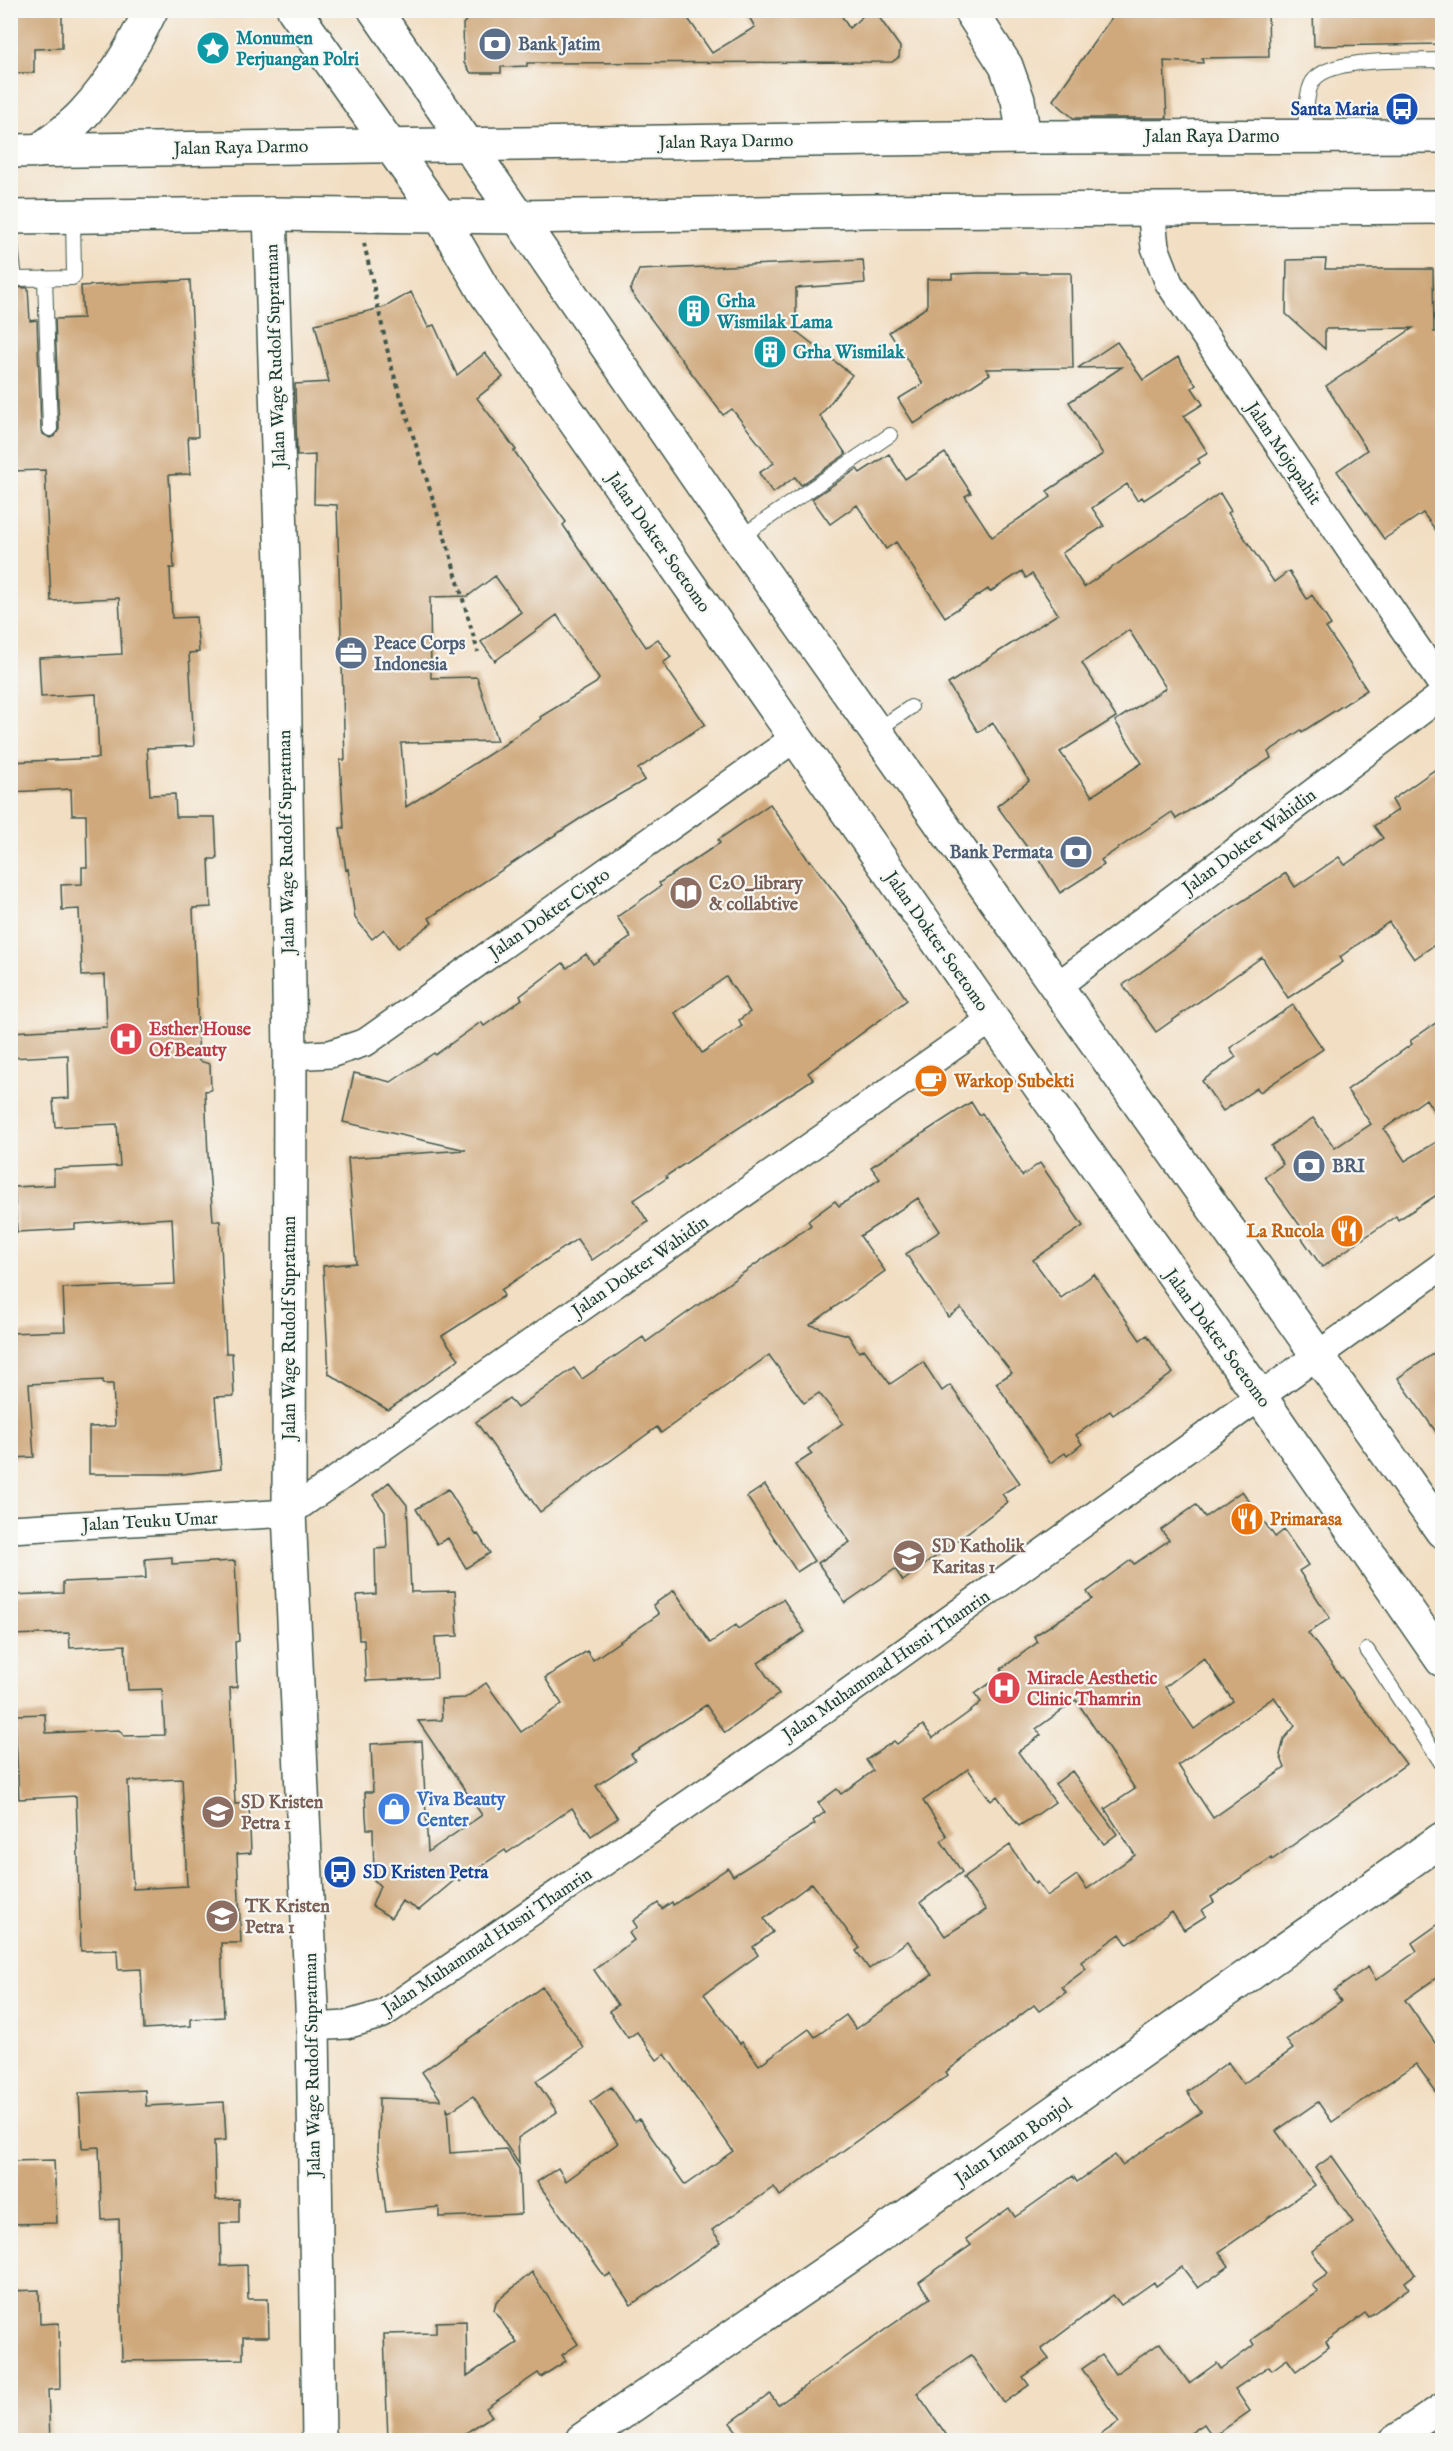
<svg xmlns="http://www.w3.org/2000/svg" width="1453" height="2451" viewBox="0 0 1453 2451" font-family="'IM FELL English',serif">
  <rect width="100%" height="100%" fill="#f6f6f2"/>
  <filter id="ink" filterUnits="userSpaceOnUse"><feTurbulence type="fractalNoise" baseFrequency=".0167" numOctaves="2"/><feDisplacementMap in="SourceGraphic" scale="12" xChannelSelector="R" yChannelSelector="G"/><feConvolveMatrix kernelMatrix="1 2 1 2 8 2 1 2 1" color-interpolation-filters="sRGB"/></filter>
  <filter id="wash" filterUnits="userSpaceOnUse"><feTurbulence type="fractalNoise" baseFrequency=".008" numOctaves="4" result="noise"/><feDisplacementMap in="SourceGraphic" scale="24" xChannelSelector="R" yChannelSelector="G"/><feGaussianBlur stdDeviation="1.35" result="paint"/><feColorMatrix in="noise" values="0 0 0 0 0 0 0 0 0 0 0 0 0 0 0 0 0 1.4 0 .05"/><feComposite in="paint" operator="in"/></filter>
  <g filter="url(#wash)">
    <rect width="100%" height="100%" fill="#f2dec2"/>
    <g id="blocks">
      <path fill="#cfa87c" fill-rule="evenodd" d="M10,10H62V48L34,49V73H10Z
        M475,10H669V14H685L712,53L755,27L745,10H838L849,28L870,10H874L900,47L899,57L892,62L527,63V66L501,67V73H471L464,63L463,24Z
        M1117,10H1268L1269,57L1202,58L1203,63L1164,61L1167,118H1073L1053,100Z
        M1313,10H1443V44L1314,46Z
        M1326,259L1325,269H1433L1434,332H1443V540L1423,513L1384,539L1337,471L1367,450L1326,386L1413,328L1325,329V349L1286,314L1287,260Z
        M863,260L865,283L796,288V331L852,375L820,416L846,454L801,485L795,477L773,493L759,473L774,463L732,409L723,415L630,291L639,270Z
        M978,273H1071L1073,368L986,369L990,374L914,424L898,399L923,384L889,332L927,307V279H952V274Z
        M190,280L198,437H188L190,474L169,475L174,568H170L172,618L196,617L199,652L189,653L194,746L147,748L150,795L175,794L176,817H215L217,859H209L211,907L193,908L199,1061L210,1064L211,1090L205,1091L208,1155L213,1221H220L226,1353H232L234,1396L215,1397L221,1469L183,1474H89V1427L115,1426L113,1384H103V1380L29,1384L34,1457L10,1458V1333L65,1331L63,1288L175,1284L172,1218L75,1224V1229L17,1232L14,1187L54,1185V1169L120,1166L117,1124L55,1127L53,1099L69,1098L68,1055L10,1058V1032L107,1027L105,975L82,976L79,909L62,910L61,885L82,884V867H87L86,815H72L71,789L10,792V762L99,758L96,694L41,697L39,658L122,654L119,598L51,601L45,470L10,471V287L28,288L30,321L37,320L41,429L43,434L50,438L55,436L59,429L55,319L83,318L81,286Z
        M411,292L428,327L434,325L457,375L485,353L503,377L477,398L516,450L514,451L566,522L563,525L646,647L658,639L671,657L663,663L705,724L638,769L645,780L596,808L429,918L432,923L398,948L384,929L372,939L355,918L348,869L346,870L340,828H344L340,760H345L337,505L314,504L315,455L297,456L295,384L329,382L315,324L385,307ZM495,576L521,612L481,642L495,661L557,615L599,679L596,683L540,717L541,719L508,741H510L406,807L401,743L497,741L477,677L431,678L430,597L468,596Z
        M1117,342L1143,380L1178,357L1196,385L1192,388L1203,404L1184,416L1208,453L1198,459L1200,463L1144,500L1142,497L1137,500L1127,484L1092,508L1104,526L1062,553L1084,587L1220,493L1231,511L1228,513L1274,582L1289,571L1307,599L1312,595L1331,625L1326,628L1367,690L1302,732L1301,730L1268,752L1271,758L1176,819L1172,812L1101,860L1104,865L1060,893L1032,848L1029,850L997,806L1029,781L993,723L978,732L948,684L1058,614L1032,574L1026,578L1022,571L990,592L988,589L945,617L896,542L886,549L857,505L830,524L812,499L857,469L860,473L889,454L905,479L945,453L971,493L965,496L992,537L1051,497L1047,491L1103,454L1069,402L1122,367L1078,368ZM1129,630L1166,688L1115,721L1142,763L1092,796L1060,752L1116,717L1082,663Z
        M1443,764V939L1414,959L1389,922L1340,957L1343,962L1288,998L1262,957L1156,1032L1123,985L1230,909L1286,873L1295,887L1339,857L1345,865L1383,838L1374,826L1398,810L1392,800Z
        M770,804L809,861L810,860L845,906L907,1000L808,1073L813,1079L666,1176L667,1178L634,1200L648,1222L592,1260L577,1239L501,1290L504,1296L442,1336L459,1359L388,1410L329,1374L323,1266L356,1263L348,1158L466,1150L343,1122L354,1073L391,1082L434,1053L435,1055L481,1022L484,1026L522,999L520,996L563,963L567,968L586,954L593,964L631,937L617,917L661,886L659,883L720,843L718,840ZM726,977L750,1012L739,1020L742,1026L702,1053L675,1013Z
        M1293,1005L1323,1049L1260,1092L1257,1088L1223,1111L1202,1081L1236,1057L1230,1048Z
        M1443,1018V1126L1426,1099L1384,1129L1405,1161L1443,1138V1191L1398,1220L1396,1216L1322,1267L1296,1230L1301,1227L1265,1177L1283,1164L1271,1146L1313,1118L1335,1148L1371,1124L1347,1090L1412,1044L1410,1041Z
        M971,1102L979,1115L982,1113L1022,1176L1040,1163L1083,1226L1033,1260L1061,1298L1094,1274L1140,1340L1147,1335L1173,1373L1113,1415L1110,1411L1076,1435L1082,1444L1067,1456L1065,1453L1050,1463L996,1383L1012,1373L961,1308L948,1317L906,1254L940,1231L918,1198L860,1236L885,1271L810,1325L848,1335L859,1352L864,1349L890,1384L923,1362L942,1391L950,1385L1020,1483L1002,1494L1008,1502L903,1581L895,1569L845,1603L818,1563L850,1542L795,1465L812,1454L808,1449L843,1423L819,1393L804,1403L769,1355L661,1433L657,1427L540,1512L476,1422L509,1398L517,1408L574,1368L582,1379L643,1337L646,1342L811,1225L808,1221L835,1201L839,1206L880,1179L871,1167Z
        M1443,1347V1442L1398,1378Z
        M389,1482L407,1505L411,1592L455,1591L458,1636L435,1637L437,1678L366,1681L364,1640H359L357,1595L376,1594L375,1549L387,1548L385,1512L373,1495Z
        M765,1485L814,1561L797,1572L747,1497Z
        M448,1489L476,1535L478,1534L490,1553L466,1568L448,1538L437,1544L416,1509Z
        M1242,1491L1275,1537L1284,1530L1308,1565L1299,1571L1330,1618L1308,1633L1406,1764L1272,1860L1271,1858L1211,1897L1214,1902L1202,1910L1206,1916L1184,1930L1172,1912L1127,1944L1120,1934L1081,1962L1086,1969L1062,1987L1066,1992L1039,2011L1034,2005L946,2072L948,2075L780,2196L774,2187L730,2217L712,2230L721,2242L631,2305L610,2274L605,2277L537,2182L558,2168L566,2181L618,2143L590,2102L611,2087L635,2122L639,2119L685,2185L733,2151L665,2054L657,2060L637,2032L628,2038L609,2011L618,2005L594,1970L634,1940L629,1933L637,1927L633,1921L658,1903L662,1909L672,1902L673,1905L728,1868L733,1876L815,1824L813,1821L825,1812L818,1803L837,1789L841,1794L873,1771L866,1760L894,1741L897,1744L923,1725L933,1738L972,1710L981,1702L975,1694L1004,1673L1001,1669L1038,1642L1034,1636L1092,1599L1087,1592L1131,1560L1134,1564L1169,1540L1161,1530L1196,1505L1205,1517ZM1204,1658L1233,1701L1194,1729L1165,1687ZM1274,1697L1295,1726L1284,1739L1280,1755L1285,1768L1213,1818L1178,1765ZM1076,1700L1135,1789L1105,1809L1135,1855L1087,1889L1077,1875L1047,1896L1037,1882L1035,1884L1010,1845L963,1878L986,1910L945,1936L921,1902L962,1872L941,1841L947,1836L923,1801L968,1769L991,1801L997,1796L1019,1826L1038,1814L1055,1802L1018,1752L1041,1735L1036,1729ZM812,1883L860,1948L856,1951L869,1969L908,1941L932,1975L856,2029L846,2015L815,2037L809,2029L759,2065L742,2042L740,2044L704,1994L758,1955L753,1947L773,1932L764,1919Z
        M172,1557V1564L235,1561L239,1641L235,1642L237,1687L230,1688L235,1804H249L251,1853L237,1854L241,1943H221L224,2017L191,2019V2026L144,2029L141,1969L118,1970L117,1950L81,1951L76,1796L19,1799L15,1715L45,1714L46,1733L119,1730L124,1736L165,1735L162,1689L128,1690L125,1645L70,1648L69,1633L10,1635V1595L63,1593V1582L146,1578L145,1559ZM182,1779L187,1886L133,1889L128,1781Z
        M674,1590L710,1643L736,1625L738,1629L783,1599L805,1632L758,1663L779,1694L725,1733L706,1705L631,1754L635,1760L596,1786L618,1818L591,1836L572,1808L507,1853L505,1850L459,1881L457,1878L419,1910L402,1901L391,1918L372,1906L380,1886L374,1880L373,1829H367L366,1816L365,1792H373L371,1744L422,1741L428,1852L482,1815L418,1721L442,1720L441,1699L465,1698L486,1683L521,1732L562,1704L545,1678L587,1651L593,1660L659,1614L653,1605Z
        M1072,1771L1117,1834L1104,1844L1055,1784Z
        M1443,1921V1973L1405,2000L1443,2054V2101L1416,2064L1332,2122L1318,2102L1276,2131L1315,2185L1219,2252L1229,2266L1198,2288L1182,2267L1156,2286L1154,2282L1121,2305L1113,2295L1041,2349L1049,2359L1023,2377L1029,2385L1004,2403L971,2355L917,2393L950,2440H744L730,2423L770,2394L778,2405L930,2298L919,2282L971,2245L966,2239L1009,2208L1015,2217L1073,2176L1077,2182L1115,2155L1122,2165L1201,2112L1187,2092L1228,2062L1243,2084L1293,2049L1286,2040L1341,2001L1334,1991L1368,1967L1376,1980L1417,1951L1412,1943Z
        M542,1987L584,2048L536,2081L557,2112L518,2138L519,2164L473,2096L449,2112L447,2109L450,2153L506,2149L519,2169L521,2214L439,2217V2207L386,2212L378,2151L379,2098L441,2100L422,2072Z
        M145,2090L146,2106L224,2102L226,2140L214,2141L216,2200L239,2199V2223H220L221,2266L247,2265L248,2299H268L269,2337H243V2359L122,2361L119,2219L102,2220L99,2147L82,2148L79,2093Z
        M1332,2156L1415,2274L1405,2282L1409,2288L1368,2317L1365,2313L1326,2342L1329,2347L1296,2371L1287,2359L1272,2370L1269,2366L1235,2389L1250,2411L1213,2437L1204,2424L1180,2440H1093L1119,2422L1082,2369L1102,2355L1115,2374L1160,2343L1189,2383L1217,2363L1221,2369L1254,2345L1251,2340L1318,2292L1312,2285L1328,2274L1312,2251L1353,2222L1315,2168Z
        M54,2160L57,2223L10,2224V2161Z
        M532,2272L578,2344L562,2355L566,2361L541,2377L538,2373L486,2408L492,2416L455,2440H388L384,2334L436,2333V2322L466,2321L467,2376L517,2343L494,2310L496,2302Z
        M39,2290L40,2324L59,2323L60,2389L48,2390L50,2440H10V2291Z"/>
    </g>
  </g>
  <g filter="url(#ink)">
    <use href="#blocks" fill-opacity="0" stroke="#3f5549" stroke-width="1.5"/>
    <g fill="none" stroke-linecap="round" stroke-linejoin="round">
      <g stroke="#3f5549" stroke-width="16">
        <path id="service" d="M1305,136C1306,122 1305,93 1313,81C1331,56 1413,61 1442,60
          M10,238L15,279L72,278L74,276L73,216
          M45,278L50,429
          M739,538L890,435
          M877,730L911,707
          M1367,1650L1442,1764"/>
      </g>
      <g stroke="#3f5549" stroke-width="30">
        <path id="minor" d="M1151,209L1155,247L1169,283L1442,685
          M1056,987L1442,695
          M290,1056L330,1054L366,1042L795,738
          M10,1529L289,1513L992,1019
          M313,2027L346,2025L383,2014L790,1734L1442,1266
          M1393,2440L1442,2407"/>
      </g>
      <g stroke="#3f5549" stroke-width="36">
        <path id="tertiary" d="M970,10L1006,66L1018,100L1024,137
          M270,214L283,592L290,1056L289,1513L313,2027L319,2440
          M582,2440L857,2251L1442,1839"/>
      </g>
      <g stroke="#3f5549" stroke-width="36">
        <path id="secondary" d="M294,10L441,217L484,291L992,1019L1261,1398L1442,1660
          M375,10L739,538L1442,1531
          M39,151C54,139 72,127 85,112C113,82 133,47 151,10"/>
      </g>
      <g stroke="#3f5549" stroke-width="36">
        <path id="primary" d="M10,151L1024,137L1442,136
          M10,217L270,214L518,217L867,211L1442,207"/>
      </g>
      <path stroke="#3f5549" stroke-width="4" stroke-dasharray="4.5 4.5" stroke-linecap="butt" d="M364,243L390,362L450,554L478,652"/>
      <use href="#service" stroke="#fff" stroke-width="14"/>
      <use href="#minor" stroke="#fff" stroke-width="27"/>
      <use href="#tertiary" stroke="#fff" stroke-width="33"/>
      <use href="#secondary" stroke="#fff" stroke-width="33"/>
      <use href="#primary" stroke="#fff" stroke-width="33"/>
    </g>
  </g>
  <defs>
    <g id="bank-disc" transform="scale(1.725)"><circle r="9.5" fill="#5c6f8a" stroke="#f6f6f2"/><path d="M-6-4H6V4H-6ZM0-2.3a2.3 2.3 0 1 0 0 4.6a2.3 2.3 0 1 0 0-4.6Z" fill="#fff"/></g>
    <g id="sight-disc" transform="scale(1.725)"><circle r="9.5" fill="#0f9aa8" stroke="#f6f6f2"/><path d="M0-6L1.8-2.2L6-1.7L2.9 1.2L3.7 5.4L0 3.3L-3.7 5.4L-2.9 1.2L-6-1.7L-1.8-2.2Z" fill="#fff"/></g>
    <g id="bus-disc" transform="scale(1.725)"><circle r="9.5" fill="#1a4fb4" stroke="#f6f6f2"/><path d="M-5-6H5V4H4V6H2V4H-2V6H-4V4H-5ZM-3.5-4V0h7V-4ZM-3.5 1.2v1.5H-2V1.2ZM2 1.2v1.5H3.5V1.2Z" fill="#fff"/></g>
    <g id="building-disc" transform="scale(1.725)"><circle r="9.5" fill="#0f9aa8" stroke="#f6f6f2"/><path d="M-4-6H4V6H1V3H-1V6H-4ZM-2.5-4.3h1.7v1.8h-1.7ZM.8-4.3h1.7v1.8H.8ZM-2.5-1h1.7V.8h-1.7ZM.8-1h1.7V.8H.8Z" fill="#fff"/></g>
    <g id="office-disc" transform="scale(1.725)"><circle r="9.5" fill="#5c6f8a" stroke="#f6f6f2"/><path d="M-6-3h4V-5.5h4V-3h4V5H-6ZM-1-4.5V-3h2v-1.5ZM-6 0V1H6V0Z" fill="#fff"/></g>
    <g id="library-disc" transform="scale(1.725)"><circle r="9.5" fill="#8d6e63" stroke="#f6f6f2"/><path d="M-6-4Q-3-5.5-.7-3.5V5Q-3 3-6 4ZM6-4Q3-5.5 .7-3.5V5Q3 3 6 4Z" fill="#fff"/></g>
    <g id="hospital-disc" transform="scale(1.725)"><circle r="9.5" fill="#e0444e" stroke="#f6f6f2"/><path d="M-5-5h3v3.5h4V-5h3V5h-3V1.5h-4V5h-3Z" fill="#fff"/></g>
    <g id="cafe-disc" transform="scale(1.725)"><circle r="9.5" fill="#e8710a" stroke="#f6f6f2"/><path d="M-5.5-4.5H6V0H3Q3 3.5 0 3.5H-2.5Q-5.5 3.5-5.5 0ZM3-3.2v2h1.7v-2ZM-6 4.5H4V6H-6Z" fill="#fff"/></g>
    <g id="restaurant-disc" transform="scale(1.725)"><circle r="9.5" fill="#e8710a" stroke="#f6f6f2"/><path d="M-5-6h1v4h1v-4h1v4h1v-4h1v5L-1.5 .5V6h-2V.5L-5-1ZM5-6V6H3V1.5H1.5Q1.5-4 5-6Z" fill="#fff"/></g>
    <g id="school-disc" transform="scale(1.725)"><circle r="9.5" fill="#8d6e63" stroke="#f6f6f2"/><path d="M0-5L7-2L0 1L-7-2ZM-4 1L0 2.5L4 1V4Q0 6-4 4Z" fill="#fff"/></g>
    <g id="shop-disc" transform="scale(1.725)"><circle r="9.5" fill="#3f7fe0" stroke="#f6f6f2"/><path d="M-5-2.5h2.3a2.7 3.5 0 0 1 5.4 0H5L5.5 6h-11ZM-1.5-2.5h3a1.5 2.3 0 0 0-3 0Z" fill="#fff"/></g>
  </defs>
  <g fill-rule="evenodd">
    <use href="#bank-disc" x="495" y="44"/>
    <use href="#sight-disc" x="213" y="48"/>
    <use href="#bus-disc" x="1402" y="109"/>
    <use href="#building-disc" x="694" y="311"/>
    <use href="#building-disc" x="770" y="352"/>
    <use href="#office-disc" x="351" y="653"/>
    <use href="#bank-disc" x="1076" y="852"/>
    <use href="#library-disc" x="686" y="893"/>
    <use href="#hospital-disc" x="126" y="1039"/>
    <use href="#cafe-disc" x="931" y="1081"/>
    <use href="#bank-disc" x="1309" y="1166"/>
    <use href="#restaurant-disc" x="1347" y="1231"/>
    <use href="#restaurant-disc" x="1247" y="1519"/>
    <use href="#school-disc" x="909" y="1556"/>
    <use href="#hospital-disc" x="1004" y="1688"/>
    <use href="#shop-disc" x="394" y="1809"/>
    <use href="#school-disc" x="218" y="1812"/>
    <use href="#bus-disc" x="340" y="1872"/>
    <use href="#school-disc" x="222" y="1916"/>
  </g>
  <g text-anchor="middle" stroke-width="4.5" stroke-linejoin="round" paint-order="stroke">
    <g font-size="18" font-weight="bold" fill="#0d838f" stroke="#f6f6f2" text-anchor="start">
      <text x="236" y="44">Monumen<tspan x="236" dy="21">Perjuangan Polri</tspan></text>
      <text x="717" y="307">Grha<tspan x="717" dy="21">Wismilak Lama</tspan></text>
      <text x="793" y="358">Grha Wismilak</text>
    </g>
    <g font-size="18" font-weight="bold" fill="#4e5e75" stroke="#f6f6f2" text-anchor="start">
      <text x="518" y="50">Bank Jatim</text>
      <text x="374" y="649">Peace Corps<tspan x="374" dy="21">Indonesia</tspan></text>
      <text x="1053" y="858" text-anchor="end">Bank Permata</text>
      <text x="1332" y="1172">BRI</text>
    </g>
    <g font-size="18" font-weight="bold" fill="#164399" stroke="#f6f6f2" text-anchor="end">
      <text x="1379" y="115">Santa Maria</text>
      <text x="363" y="1878" text-anchor="start">SD Kristen Petra</text>
    </g>
    <g font-size="18" fill="#1f3d34" stroke="#f6f6f2">
      <text x="1212" y="142">Jalan Raya Darmo</text>
      <text transform="translate(726 141) rotate(-1)" y="6">Jalan Raya Darmo</text>
      <text transform="translate(241 147) rotate(-1)" y="6">Jalan Raya Darmo</text>
      <text transform="translate(275 356) rotate(-92)" y="6">Jalan Wage Rudolf Supratman</text>
      <text transform="translate(1284 453) rotate(56)" y="6">Jalan Mojopahit</text>
      <text transform="translate(659 542) rotate(55)" y="6">Jalan Dokter Soetomo</text>
      <text transform="translate(1249 841) rotate(-37)" y="6">Jalan Dokter Wahidin</text>
      <text transform="translate(286 842) rotate(-91)" y="6">Jalan Wage Rudolf Supratman</text>
      <text transform="translate(549 913) rotate(-35)" y="6">Jalan Dokter Cipto</text>
      <text transform="translate(937 941) rotate(55)" y="6">Jalan Dokter Soetomo</text>
      <text transform="translate(640 1266) rotate(-35)" y="6">Jalan Dokter Wahidin</text>
      <text transform="translate(289 1328) rotate(-90)" y="6">Jalan Wage Rudolf Supratman</text>
      <text transform="translate(1218 1338) rotate(54)" y="6">Jalan Dokter Soetomo</text>
      <text transform="translate(150 1521) rotate(-3)" y="6">Jalan Teuku Umar</text>
      <text transform="translate(886 1665) rotate(-35)" y="6">Jalan Muhammad Husni Thamrin</text>
      <text transform="translate(487 1941) rotate(-34)" y="6">Jalan Muhammad Husni Thamrin</text>
      <text transform="translate(312 2065) rotate(-91)" y="6">Jalan Wage Rudolf Supratman</text>
      <text transform="translate(1013 2141) rotate(-35)" y="6">Jalan Imam Bonjol</text>
    </g>
    <g font-size="18" font-weight="bold" fill="#785e54" stroke="#f6f6f2" text-anchor="start">
      <text x="709" y="889">C2O_library<tspan x="709" dy="21">&amp; collabtive</tspan></text>
      <text x="932" y="1552">SD Katholik<tspan x="932" dy="21">Karitas 1</tspan></text>
      <text x="241" y="1808">SD Kristen<tspan x="241" dy="21">Petra 1</tspan></text>
      <text x="245" y="1912">TK Kristen<tspan x="245" dy="21">Petra 1</tspan></text>
    </g>
    <g font-size="18" font-weight="bold" fill="#be3a42" stroke="#f6f6f2" text-anchor="start">
      <text x="149" y="1035">Esther House<tspan x="149" dy="21">Of Beauty</tspan></text>
      <text x="1027" y="1684">Miracle Aesthetic<tspan x="1027" dy="21">Clinic Thamrin</tspan></text>
    </g>
    <g font-size="18" font-weight="bold" fill="#c56008" stroke="#f6f6f2" text-anchor="start">
      <text x="954" y="1087">Warkop Subekti</text>
      <text x="1324" y="1237" text-anchor="end">La Rucola</text>
      <text x="1270" y="1525">Primarasa</text>
    </g>
    <g font-size="18" font-weight="bold" fill="#366cbe" stroke="#f6f6f2" text-anchor="start">
      <text x="417" y="1805">Viva Beauty<tspan x="417" dy="21">Center</tspan></text>
    </g>
  </g>
  <rect width="1453" height="2451" fill="none" stroke="#f6f6f2" stroke-width="36"/>
</svg>
